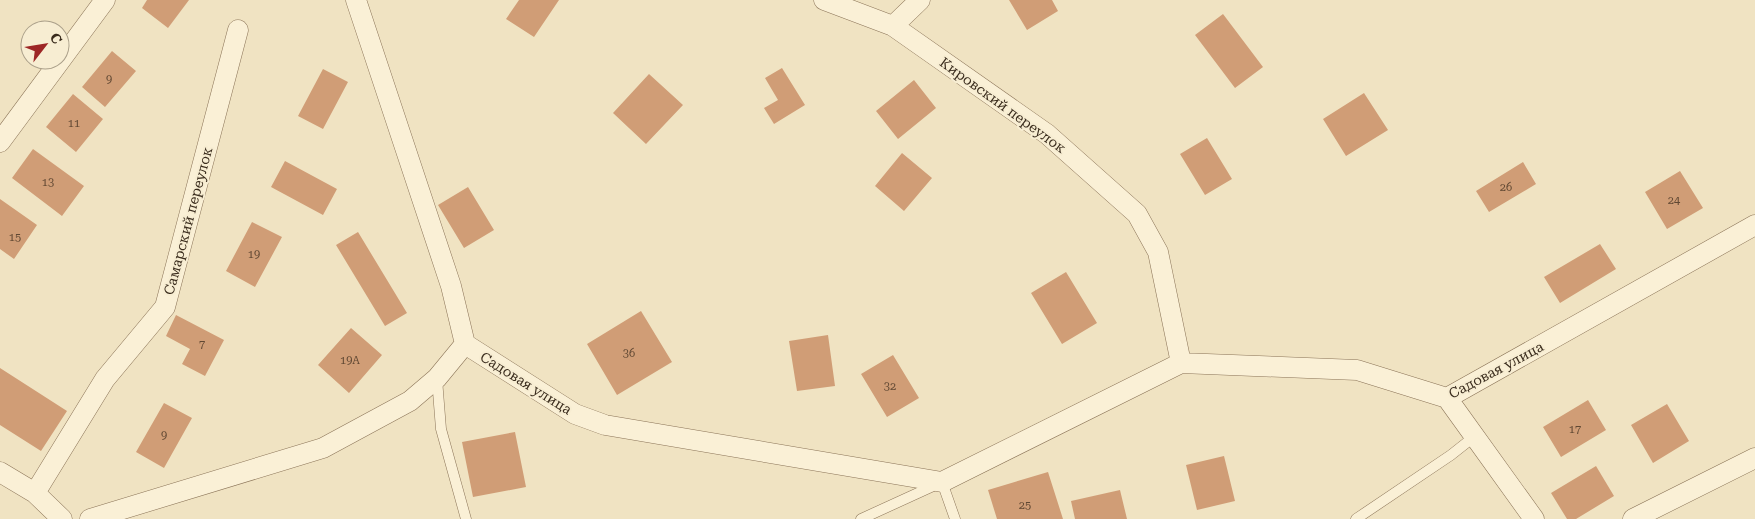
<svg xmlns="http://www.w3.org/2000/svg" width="1755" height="519" viewBox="0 0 1755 519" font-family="'Roboto Serif',serif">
  <rect width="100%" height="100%" fill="#f0e3c2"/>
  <path fill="#d09d76" d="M147,0H189L168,28L142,8Z
    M519,0H559L534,37L506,19Z
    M1009,0H1052L1058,11L1027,30Z
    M1223,14L1263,67L1235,88L1195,35Z
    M112,51L136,71L105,107L82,87Z
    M782,68L805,105L774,124L764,108L778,100L765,78Z
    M323,69L348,82L323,129L298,116Z
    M649,74L683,105L646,144L613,113Z
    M914,80L936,108L898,139L876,111Z
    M1364,93L1388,130L1346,156L1323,119Z
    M73,94L103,119L76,152L46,127Z
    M1207,138L1232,179L1205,195L1180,154Z
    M33,149L84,186L62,216L12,178Z
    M902,153L932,178L904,211L875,186Z
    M285,161L337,189L323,215L271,187Z
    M1523,162L1536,184L1489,212L1476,191Z
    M1680,171L1703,208L1667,229L1645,192Z
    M468,187L494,230L464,248L438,205Z
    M0,199L37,225L14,259L0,249Z
    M252,222L282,237L255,287L226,271Z
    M358,232L407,313L385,326L336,245Z
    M1600,244L1616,269L1560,303L1544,277Z
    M1066,272L1097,323L1062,344L1031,293Z
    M641,311L672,362L617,395L587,344Z
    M176,315L224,340L205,376L182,364L190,349L166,336Z
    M351,328L382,355L349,393L318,365Z
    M828,335L835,386L797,391L789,341Z
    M893,355L919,398L887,417L861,374Z
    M0,368L67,411L41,451L0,425Z
    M1588,400L1606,430L1561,457L1543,427Z
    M164,403L192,418L164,468L136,452Z
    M1667,404L1689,441L1653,463L1631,425Z
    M515,432L526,487L473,497L462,442Z
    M1224,456L1235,501L1197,510L1186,465Z
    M1596,466L1614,496L1576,519H1567L1551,493Z
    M1048,472L1063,519H997L988,490Z
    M1120,490L1127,519H1075L1071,501Z"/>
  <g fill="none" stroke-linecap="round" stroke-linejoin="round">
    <g stroke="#8b7458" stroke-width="11">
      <path id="lane" d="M437,379L441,429L466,519
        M861,519L942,482L955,519
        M1356,519L1451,455L1475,436"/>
    </g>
    <g stroke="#8b7458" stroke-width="21">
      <path id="street" d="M356,0L451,286L465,344L575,414L605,425L942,482L1181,363L1357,370L1447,398L1755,225
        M824,0L893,26L1047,134L1137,214L1158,252L1181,363
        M893,26L920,0
        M0,142L105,0
        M1447,398L1534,519
        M0,472L35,493L62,519
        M35,493L105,379L165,307L238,30
        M90,519L323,448L410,401L437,378L465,344
        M1633,519L1755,458"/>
    </g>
    <use href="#lane" stroke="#faf0d6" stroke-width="10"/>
    <use href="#street" stroke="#faf0d6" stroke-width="20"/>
  </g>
  <g text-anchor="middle" stroke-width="4" stroke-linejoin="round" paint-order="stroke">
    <g font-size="11" fill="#604833">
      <text x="109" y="83">9</text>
      <text x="74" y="127">11</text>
      <text x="48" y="186">13</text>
      <text x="1506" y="191">26</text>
      <text x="1674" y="204">24</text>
      <text x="15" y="241">15</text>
      <text x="254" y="258">19</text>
      <text x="202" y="348">7</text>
      <text x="629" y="357">36</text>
      <text x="350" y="364">19А</text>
      <text x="890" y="390">32</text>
      <text x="1575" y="433">17</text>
      <text x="164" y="439">9</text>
      <text x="1025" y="509">25</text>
    </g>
    <g font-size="14" fill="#3a2c1d" stroke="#f7edd2">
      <text transform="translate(1003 105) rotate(36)" y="5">Кировский переулок</text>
      <text transform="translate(188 221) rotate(-75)" y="5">Самарский переулок</text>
      <text transform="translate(1496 370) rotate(-28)" y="5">Садовая улица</text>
      <text transform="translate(526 383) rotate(32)" y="5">Садовая улица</text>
    </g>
  </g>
  <g transform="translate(45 45) rotate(59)"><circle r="24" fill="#f7edd2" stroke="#aba08a"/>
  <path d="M0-4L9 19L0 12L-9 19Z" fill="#9d2625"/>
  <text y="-8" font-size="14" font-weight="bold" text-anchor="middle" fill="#3a2c1d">С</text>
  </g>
</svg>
